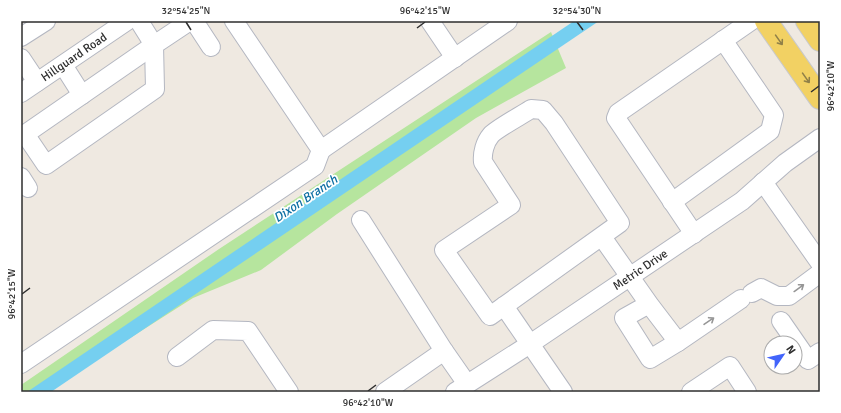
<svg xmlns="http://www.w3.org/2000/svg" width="841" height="413" viewBox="0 0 841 413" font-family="Signika,sans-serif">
  <rect width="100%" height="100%" fill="#efe9e1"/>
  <path fill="#b6e59e" d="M551,32L566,68L476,118L337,214L261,270L193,298L75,373L48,392H21V385L219,249Z"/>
  <path fill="#75cff0" d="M574,21H599L51,392H27Z"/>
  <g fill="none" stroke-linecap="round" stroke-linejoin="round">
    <g stroke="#b4b7c1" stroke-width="20">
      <g id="minor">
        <path d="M194,21L211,47"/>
        <path d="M234,21L321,150L508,21"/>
        <path d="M430,21L455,58"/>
        <path d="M21,37L46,21"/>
        <path d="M21,58L37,82"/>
        <path d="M63,65L82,95"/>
        <path id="s1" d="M21,93L127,21"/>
        <path d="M531,109L543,110L554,123L620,223L490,316L444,250L511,205L483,162C482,153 485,142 491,135C496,129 522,115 531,109Z"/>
        <path d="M25,134L46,165L155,89L154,45L190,21"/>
        <path d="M21,137L154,45L139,21"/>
        <path d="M21,177L28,188"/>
        <path d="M763,182L820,263"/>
        <path d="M672,202L770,131L774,115L723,40"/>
        <path d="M361,220L444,351"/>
        <path d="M694,234L616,118L618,113L751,21"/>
        <path d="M602,237L649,304L624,318L650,359L678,342L649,304"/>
        <path d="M752,293L761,288L777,296H789L820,273"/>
        <path d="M504,306L563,392"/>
        <path d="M781,321L808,360L820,352"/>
        <path d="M678,342L741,299"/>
        <path d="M177,357L213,330L248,331L289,392"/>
        <path d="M21,364L315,166L321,150"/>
        <path d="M385,392L444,351L467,384"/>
        <path id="s2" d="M455,392L530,344L742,201L785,163L820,138"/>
        <path d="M691,392L730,366L747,392"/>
      </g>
    </g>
    <g stroke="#c9c9c9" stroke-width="24">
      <path id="major" d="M766,21L820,98
        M807,21L820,40"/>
    </g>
    <use href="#minor" stroke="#fff" stroke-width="18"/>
    <use href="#major" stroke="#f2d163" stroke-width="22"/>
  </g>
  <defs><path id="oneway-shaft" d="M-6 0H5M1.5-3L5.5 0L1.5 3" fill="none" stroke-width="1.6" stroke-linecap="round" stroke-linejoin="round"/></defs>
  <g stroke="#908048">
    <use href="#oneway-shaft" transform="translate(779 40) rotate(55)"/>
    <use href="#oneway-shaft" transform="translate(806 78) rotate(55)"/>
  </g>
  <g stroke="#969696">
    <use href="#oneway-shaft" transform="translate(799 288) rotate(-36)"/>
    <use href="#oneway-shaft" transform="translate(709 321) rotate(-34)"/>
  </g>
  <path fill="none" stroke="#2e2e2e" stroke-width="1.5" d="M186,22L191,30M577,22L583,30M417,28L425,22M811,92L819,86M22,294L30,288M368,391L376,385"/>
  <g text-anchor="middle" stroke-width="3.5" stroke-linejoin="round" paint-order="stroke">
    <g font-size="12" fill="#2e2e2e" stroke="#fff">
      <text dy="4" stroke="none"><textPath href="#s1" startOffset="64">Hillguard Road</textPath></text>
      <text dy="4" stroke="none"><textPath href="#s2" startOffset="222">Metric Drive</textPath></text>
    </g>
    <g font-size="13" font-style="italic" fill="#0d6fa3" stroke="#fff">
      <text transform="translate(305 198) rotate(-34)" y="5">Dixon Branch</text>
    </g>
  </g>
  <rect width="841" height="413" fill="none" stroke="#ffffff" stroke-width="44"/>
  <g transform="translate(783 355) rotate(56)"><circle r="19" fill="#ffffff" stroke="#ababab"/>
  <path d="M0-3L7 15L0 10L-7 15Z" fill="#4264fb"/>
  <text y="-6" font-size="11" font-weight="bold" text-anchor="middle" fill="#2e2e2e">N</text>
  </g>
  <rect x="22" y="22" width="797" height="369" fill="none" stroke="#2e2e2e" stroke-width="1.5"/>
  <g font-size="10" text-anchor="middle" fill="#2e2e2e">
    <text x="186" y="14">32°54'25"N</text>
    <text x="425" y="14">96°42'15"W</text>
    <text x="577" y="14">32°54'30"N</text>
    <text transform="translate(830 86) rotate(-90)" y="4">96°42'10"W</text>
    <text transform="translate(11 294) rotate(-90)" y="4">96°42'15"W</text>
    <text x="368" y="406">96°42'10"W</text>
  </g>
</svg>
